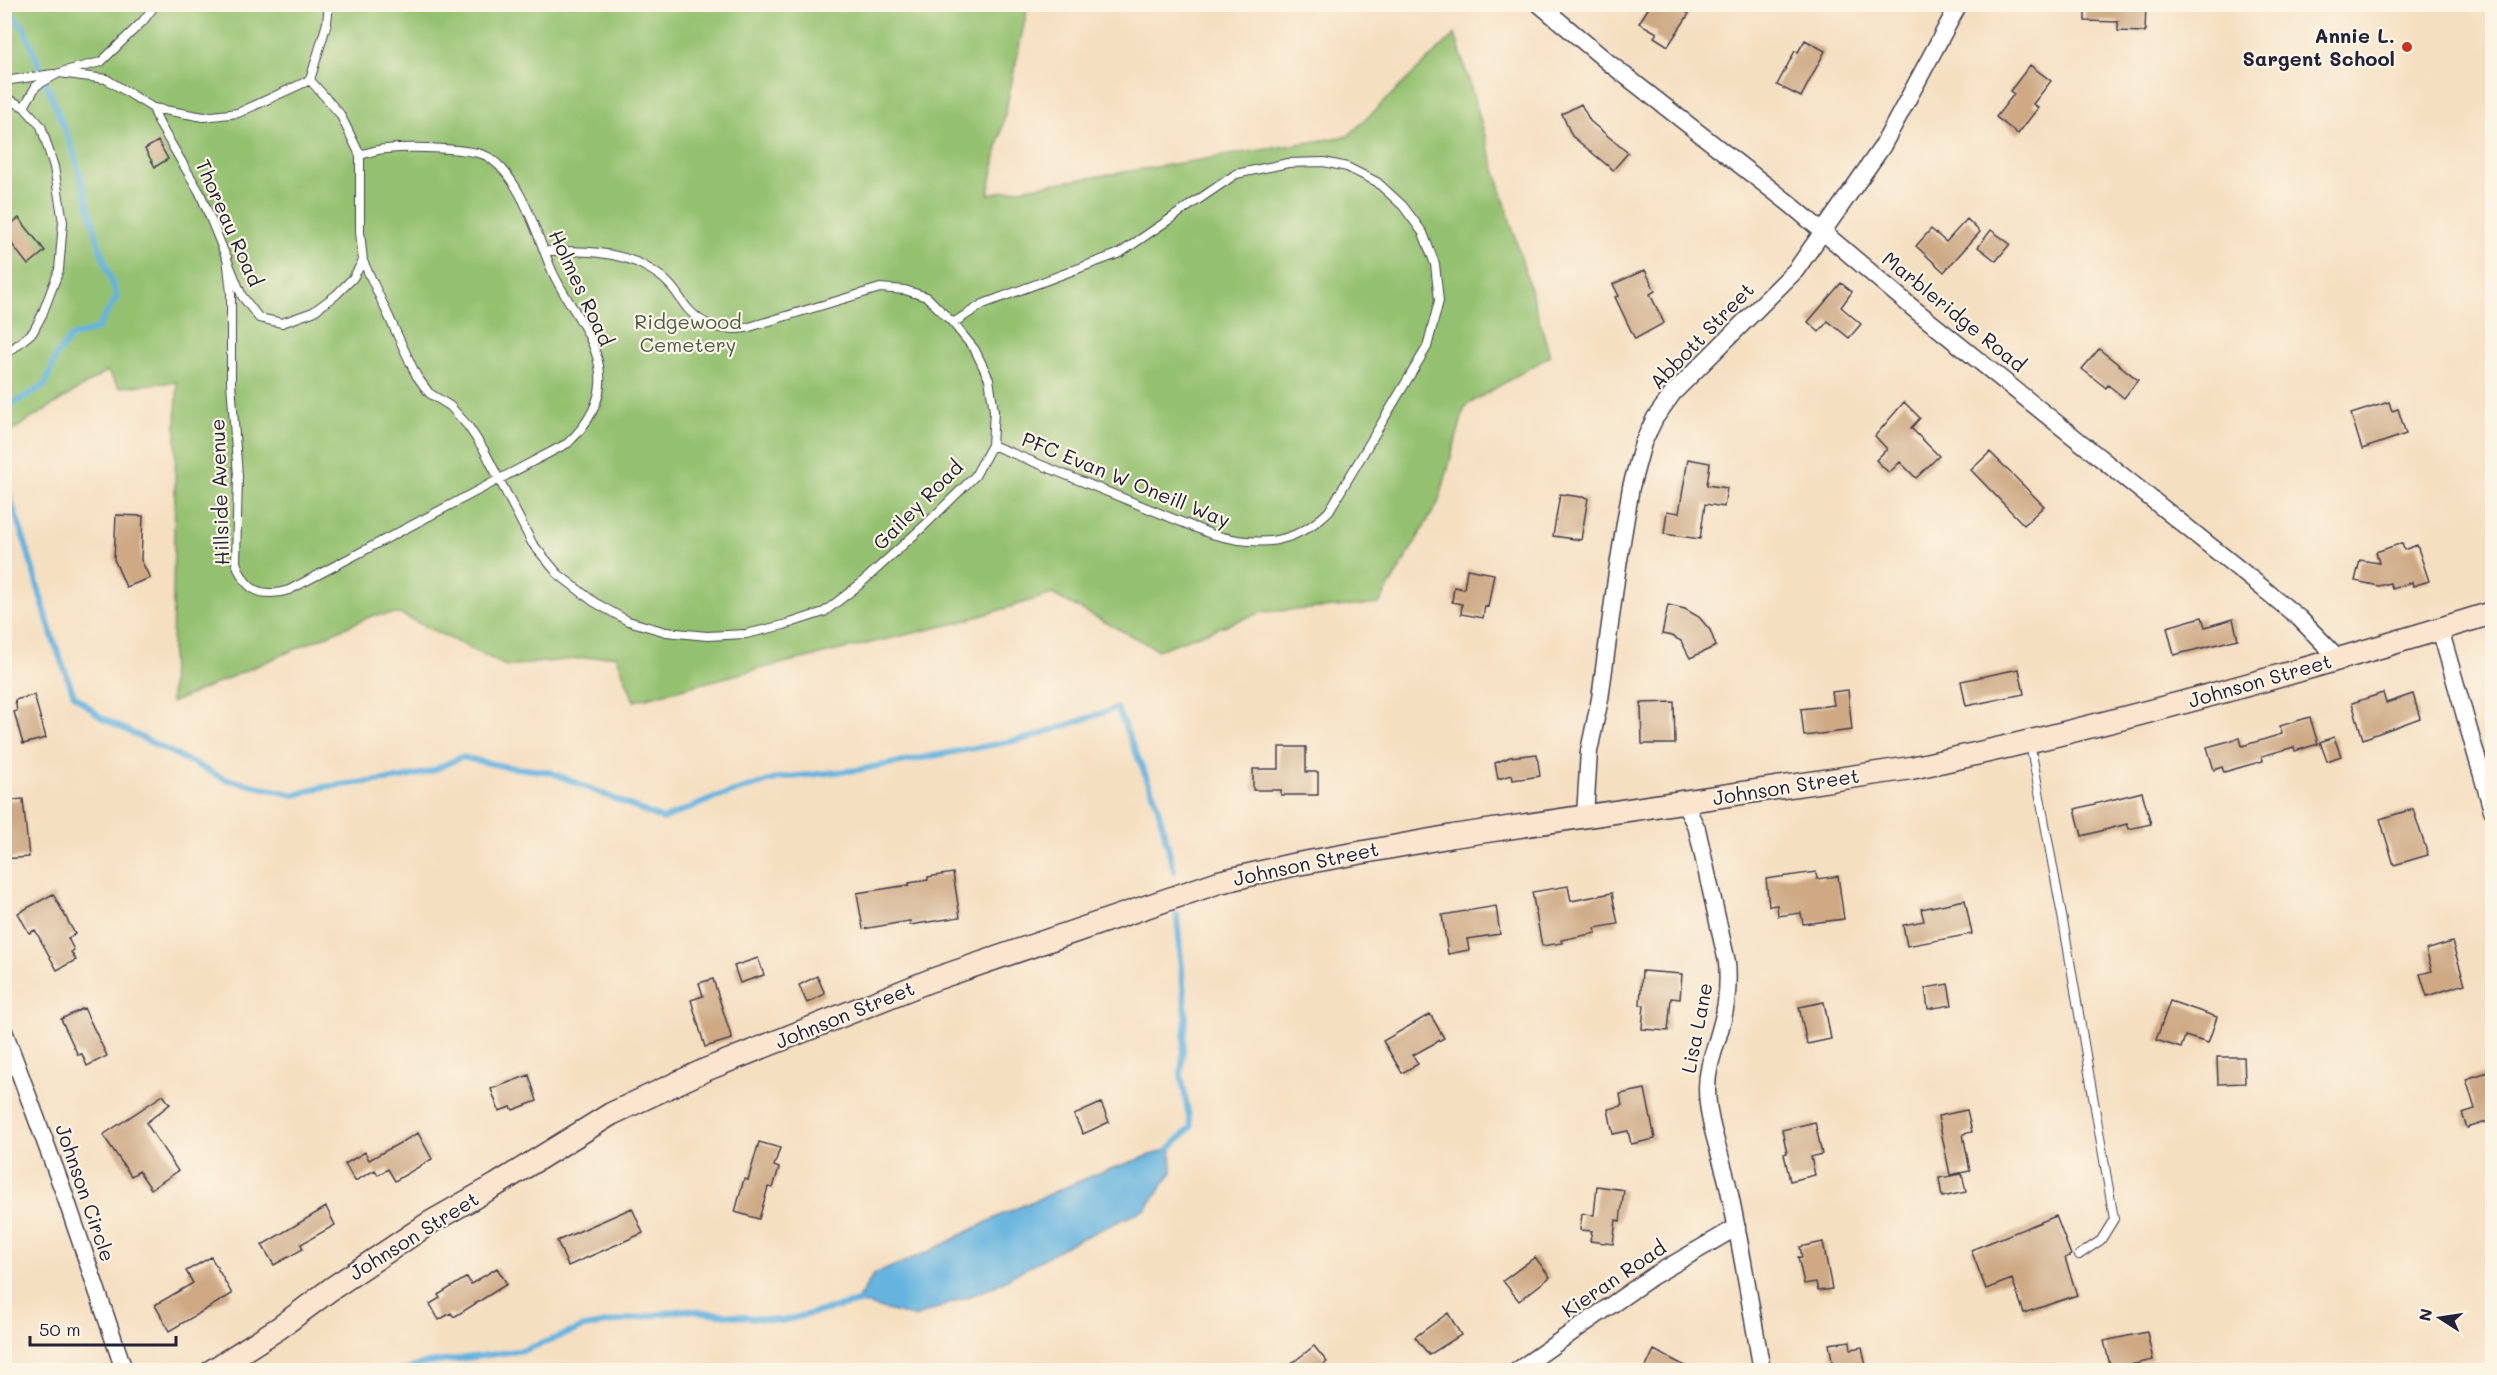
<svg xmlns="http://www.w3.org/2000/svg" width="2497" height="1375" viewBox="0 0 2497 1375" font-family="Mali,sans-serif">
  <rect width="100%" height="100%" fill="#fcf5e5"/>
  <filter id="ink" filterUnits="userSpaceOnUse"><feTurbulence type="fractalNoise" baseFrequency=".0167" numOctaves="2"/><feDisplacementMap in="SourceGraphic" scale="12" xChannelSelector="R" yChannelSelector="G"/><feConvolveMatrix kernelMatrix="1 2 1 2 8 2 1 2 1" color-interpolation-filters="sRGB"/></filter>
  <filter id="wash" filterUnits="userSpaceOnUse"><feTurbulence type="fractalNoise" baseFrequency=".008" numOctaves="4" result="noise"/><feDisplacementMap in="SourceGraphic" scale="24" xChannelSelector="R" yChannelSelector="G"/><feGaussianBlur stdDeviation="1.35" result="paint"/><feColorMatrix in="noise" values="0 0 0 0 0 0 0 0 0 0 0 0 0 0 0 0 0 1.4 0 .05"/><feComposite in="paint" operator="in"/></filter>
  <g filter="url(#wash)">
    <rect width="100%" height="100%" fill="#f5dfc1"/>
    <path fill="#94c170" stroke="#5b7256" stroke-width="1.5" d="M5,5H1028L988,194L1348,136L1455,34L1550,356L1465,406L1439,501L1379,604L1262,612L1158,650L1052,594L957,623L754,670L634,701L616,655L506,666L400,614L374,615L171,703L177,382L119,387L107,371L5,435Z"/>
    <path fill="#65b3df" stroke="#446a8d" stroke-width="1.5" d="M1171,1148L1172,1172L1146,1209L1071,1243L991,1288L914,1317L856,1302L874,1274L928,1252L1001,1215L1096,1174Z"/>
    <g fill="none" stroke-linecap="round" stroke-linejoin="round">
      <path stroke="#65b3df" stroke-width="6" d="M4,5L24,28L73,150L101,251L117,297L97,329L71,337L56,356L45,385L4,409
        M4,481L25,542L52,636L74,695L102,718L225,779L295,795L323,787L402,778L432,771L461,757L507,767L550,772L663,819L714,798L779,778L857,770L1029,738L1117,708L1156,800L1174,871
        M1165,1153L1191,1127L1181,1075L1186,1017L1177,915
        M406,1370L421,1364L525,1350L584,1327L684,1310L782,1321L862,1301"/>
    </g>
    <g id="blocks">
      <path fill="#cea984" d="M1651,4H1674L1689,14L1668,46L1654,37L1657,33L1639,23Z
        M2085,4H2146L2145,32L2118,31V22L2085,21Z
        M1805,40L1825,51L1801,97L1777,85L1795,51L1798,52Z
        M2030,65L2051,81L2033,104L2038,108L2018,134L1996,117L2014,94L2010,91Z
        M1581,104L1590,121L1628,153L1613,170L1572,136L1562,114Z
        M158,141L168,159L155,167L145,149Z
        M19,218L45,251L28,265L4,234V229Z
        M1967,219L1980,232L1944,272L1916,246L1931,229L1946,242Z
        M1991,230L2010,244L1996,261L1978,247Z
        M1645,270L1655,291L1650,294L1664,323L1635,339L1615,297L1619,296L1613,284Z
        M1841,283L1852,292L1841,307L1861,324L1849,338L1828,321L1819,332L1808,322Z
        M2099,349L2138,380L2124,398L2108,385L2106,388L2082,369Z
        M1904,402L1920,418L1911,428L1939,456L1916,478L1900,462L1889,473L1876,460L1887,449L1875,436Z
        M2389,402L2392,411L2398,409L2406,434L2362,449L2351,414Z
        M1990,452L2044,506L2024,525L1971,470Z
        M1688,459L1710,463L1707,485L1727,488L1724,507L1705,504L1700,539L1664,534L1667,511L1679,513Z
        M1560,494L1588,498L1581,540L1553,536Z
        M116,515L143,516L141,560L150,578L126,587L114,559Z
        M2402,543L2404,550L2417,545L2429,581L2413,586L2412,582L2392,589L2390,583L2379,586L2355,581L2360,560L2379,563L2376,552Z
        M1467,569L1494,574L1488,607L1485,606L1483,618L1461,614L1462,604L1452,602L1454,587L1464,589Z
        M1668,605L1685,609L1699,617L1710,630L1716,646L1690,658L1681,641L1672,636L1662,634Z
        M2202,617L2205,627L2233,619L2238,639L2174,655L2167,627Z
        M2019,669L2024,694L1966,706L1961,681Z
        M1848,690L1852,730L1804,736L1801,709L1834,705L1832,692Z
        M2383,693L2386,703L2413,694L2420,718L2363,739L2352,703Z
        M34,695L46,738L23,744L14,712L17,711L15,700Z
        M1674,702L1675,744H1642L1641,703Z
        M2310,717L2318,744L2295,751L2294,747L2262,756L2263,761L2224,772L2222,767L2214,770L2207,747L2240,738L2242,746L2282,734L2280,726Z
        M2334,737L2341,756L2327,761L2320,742Z
        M1279,747H1306V772H1318V795H1281V790H1253V769H1279Z
        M1537,754L1540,776L1513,780L1512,775L1498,779L1495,763L1510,757Z
        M2142,792L2151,824L2129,829L2127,824L2082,836L2075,809Z
        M23,799L29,857L4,859V801Z
        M2413,809L2428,855L2394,865L2380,819Z
        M1816,872L1817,879L1838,876L1844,919L1803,924L1801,913L1778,916L1777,905L1769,906L1766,879Z
        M953,873L960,917L910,925V921L863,929L857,893L909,885V883L928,880V877Z
        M1568,886L1571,901L1612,893L1618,924L1595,928L1596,933L1561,940L1562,943L1542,946L1532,892Z
        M53,894L75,934L68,938L74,950L71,952L76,960L57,970L35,930L29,933L18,913Z
        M1965,900L1972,934L1907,946L1903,925L1924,921L1921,909Z
        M1496,906L1500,934L1467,939L1469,950L1448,954L1442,915Z
        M2452,942L2465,984L2427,996L2420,974L2432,971L2426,950Z
        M758,958L764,975L740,983L734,966Z
        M1642,971L1682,974L1680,999L1671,998L1668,1031L1642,1029L1644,1005H1640Z
        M817,976L825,994L807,1003L799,985Z
        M713,979L732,1039L705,1047L691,1000L703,996L699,983Z
        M1948,984L1952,1005L1928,1009L1925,988Z
        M2170,1001L2217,1017L2208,1043L2185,1036L2181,1048L2156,1040Z
        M1824,1002L1831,1039L1807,1044L1799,1007Z
        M84,1008L107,1056L87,1066L82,1054L78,1055L61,1019Z
        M1430,1014L1444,1038L1413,1055L1418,1064L1402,1073L1383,1041Z
        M2217,1057H2244L2245,1083L2218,1084Z
        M2488,1072L2493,1086V1120L2467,1128L2462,1113L2475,1109L2466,1079Z
        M529,1075L537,1101L513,1110L511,1107L499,1111L491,1089Z
        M1645,1089L1655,1139L1631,1144L1628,1131L1613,1134L1608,1109L1622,1106L1620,1094Z
        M163,1095L170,1104L146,1123L178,1171L151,1189L139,1171L131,1176L103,1135Z
        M1101,1103L1109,1122L1083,1134L1074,1115Z
        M1967,1110L1972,1132L1963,1134L1970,1171L1950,1175L1938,1116Z
        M1815,1122L1822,1154L1811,1157L1815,1175L1790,1181L1784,1154L1787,1153L1782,1130Z
        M418,1133L432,1159L395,1181L388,1169L378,1175L375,1170L355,1181L345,1164L365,1152L369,1160Z
        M759,1142L780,1148L774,1166L779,1168L773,1188L768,1187L759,1219L735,1212L744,1179L748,1180Z
        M1962,1174L1966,1192L1942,1197L1939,1178Z
        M1597,1186L1624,1190L1620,1221L1616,1220L1613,1244L1590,1241L1592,1231L1580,1230L1582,1214L1594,1215Z
        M326,1207L335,1225L301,1244L303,1249L274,1265L262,1245Z
        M632,1208L643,1233L568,1266L557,1241Z
        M2056,1216L2071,1255L2065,1258L2077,1295L2024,1313L2012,1279L1986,1289L1971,1250Z
        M1823,1242L1832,1289L1818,1291L1816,1282L1804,1284L1798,1257H1802L1800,1247Z
        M211,1257L232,1294L169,1331L155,1305L193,1283L186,1271Z
        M1535,1257L1550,1277L1519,1301L1503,1281Z
        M497,1268L507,1284L454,1317L451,1313L439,1320L430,1304L440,1298L438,1295L467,1277L471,1284Z
        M1448,1313L1461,1335L1429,1355L1415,1337Z
        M2147,1332L2153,1360L2111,1369L2104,1341Z
        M1850,1341L1851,1349L1862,1347L1866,1366L1855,1367L1856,1371H1834L1829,1344Z
        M1314,1346L1327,1362L1317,1371H1282Z
        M1654,1350L1695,1371H1644Z"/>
    </g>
  </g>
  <g filter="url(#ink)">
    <use href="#blocks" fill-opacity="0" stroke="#423e4f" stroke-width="1.5"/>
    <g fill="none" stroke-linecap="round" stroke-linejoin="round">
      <g stroke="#423e4f" stroke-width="10">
        <path id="lane" d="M65,71L101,62L143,21L156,4
          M59,73L106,79L153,108L204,117L238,113L310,80
          M310,80L327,23L329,4
          M4,81L53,74
          M4,97L24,107
          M153,108L160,125L200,193L242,296L259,318L282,323L313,312L336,295L353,278L363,261L360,232V155L340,114L310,80
          M227,257L231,293V383L238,476L236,562C245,591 261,598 289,590L568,443C589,423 605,397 599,366C593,331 567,304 553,273C537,237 523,181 490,158C475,147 407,147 386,149C378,149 368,153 360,155
          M363,261L416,375L429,393L450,406L468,426L484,450L532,543L558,574L594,602L628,621L666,632L707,636L746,634L784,625L824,612L859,585L925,525L975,476L992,445L994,411L989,379L975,350L953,323L927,297L905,290L880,288L746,328C723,331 704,327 688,309C681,301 676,290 668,283C663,277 653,271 646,267C618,250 576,251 545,251
          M953,323L983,304L1120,253L1236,174L1288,163L1324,162L1347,167L1377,182L1403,206L1423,233L1435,264L1439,301L1427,347L1329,511C1293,546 1258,547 1211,534L992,445
          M4,356L33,332L42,315L59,270L63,222L54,167L41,126L24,107L36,86L59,73
          M2030,743L2065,932L2114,1219L2101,1240L2079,1255"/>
      </g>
      <g stroke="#423e4f" stroke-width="19">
        <path id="street" d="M1539,4L1609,63L1790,204L1914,309L2259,585L2299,618L2338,658
          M2440,629L2492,810
          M1684,802L1697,829L1727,962C1729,986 1727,1007 1720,1030C1715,1049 1707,1067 1707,1088C1707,1123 1722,1156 1729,1190C1742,1250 1751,1310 1762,1370
          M1585,816L1589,751L1600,699L1617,572L1631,487L1643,443L1655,418L1673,393L1796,270L1882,147L1959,4
          M4,1031L63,1190L124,1370
          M1518,1370L1653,1276L1737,1227"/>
      </g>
      <g stroke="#423e4f" stroke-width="25">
        <path id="secondary" d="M213,1370L279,1328L331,1289L431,1222L496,1185L611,1114L705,1070L929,981L1219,882L1292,865L1453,836L1911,768C2107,727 2301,672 2492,613"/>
      </g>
      <use href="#lane" stroke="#fff" stroke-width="8"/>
      <use href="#street" stroke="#fff" stroke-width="16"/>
      <use href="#secondary" stroke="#fce5cf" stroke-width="22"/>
    </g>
  </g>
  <circle fill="#c8321e" stroke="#fcf5e5" stroke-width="2" cx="2407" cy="47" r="6"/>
  <g text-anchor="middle" stroke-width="4.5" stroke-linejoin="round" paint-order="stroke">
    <g font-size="20" font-weight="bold" fill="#22223b" stroke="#fcf5e5" text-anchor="end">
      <text x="2395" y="43">Annie L.<tspan x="2395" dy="23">Sargent School</tspan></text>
    </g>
    <g font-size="20" fill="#22223b" stroke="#fcf5e5">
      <text transform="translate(229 223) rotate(66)" y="7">Thoreau Road</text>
      <text transform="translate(581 288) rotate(65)" y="7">Holmes Road</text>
      <text transform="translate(1954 312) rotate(39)" y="7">Marbleridge Road</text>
      <text transform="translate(1702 336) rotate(-46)" y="7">Abbott Street</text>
      <text transform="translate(1126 480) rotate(22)" y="7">PFC Evan W Oneill Way</text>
      <text transform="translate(220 492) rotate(-92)" y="7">Hillside Avenue</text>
      <text transform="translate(918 505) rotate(-45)" y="7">Gailey Road</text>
      <text transform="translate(2260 681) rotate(-16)" y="7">Johnson Street</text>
      <text transform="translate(1786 787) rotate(-9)" y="7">Johnson Street</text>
      <text transform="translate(1306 864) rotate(-12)" y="7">Johnson Street</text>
      <text transform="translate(845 1015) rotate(-22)" y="7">Johnson Street</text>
      <text transform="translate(1697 1028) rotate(-79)" y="7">Lisa Lane</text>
      <text transform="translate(85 1193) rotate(71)" y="7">Johnson Circle</text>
      <text transform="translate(414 1236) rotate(-32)" y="7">Johnson Street</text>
      <text transform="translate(1614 1279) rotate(-34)" y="7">Kieran Road</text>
    </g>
    <g font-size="20" fill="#4a5a4e" stroke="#fcf5e5">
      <text x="688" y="329">Ridgewood<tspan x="688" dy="23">Cemetery</tspan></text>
    </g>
  </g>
  <rect width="2497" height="1375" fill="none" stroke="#fcf5e5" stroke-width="24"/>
  <g transform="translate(2440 1318) rotate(282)" stroke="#fcf5e5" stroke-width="4.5" paint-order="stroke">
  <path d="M0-4.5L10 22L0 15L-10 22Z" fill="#22223b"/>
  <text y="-9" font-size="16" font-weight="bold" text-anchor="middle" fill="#22223b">N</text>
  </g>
  <path d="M30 1336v9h146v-9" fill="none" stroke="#22223b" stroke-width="3"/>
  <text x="39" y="1336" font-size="18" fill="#22223b" stroke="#fcf5e5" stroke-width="4.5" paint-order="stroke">50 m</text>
</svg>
